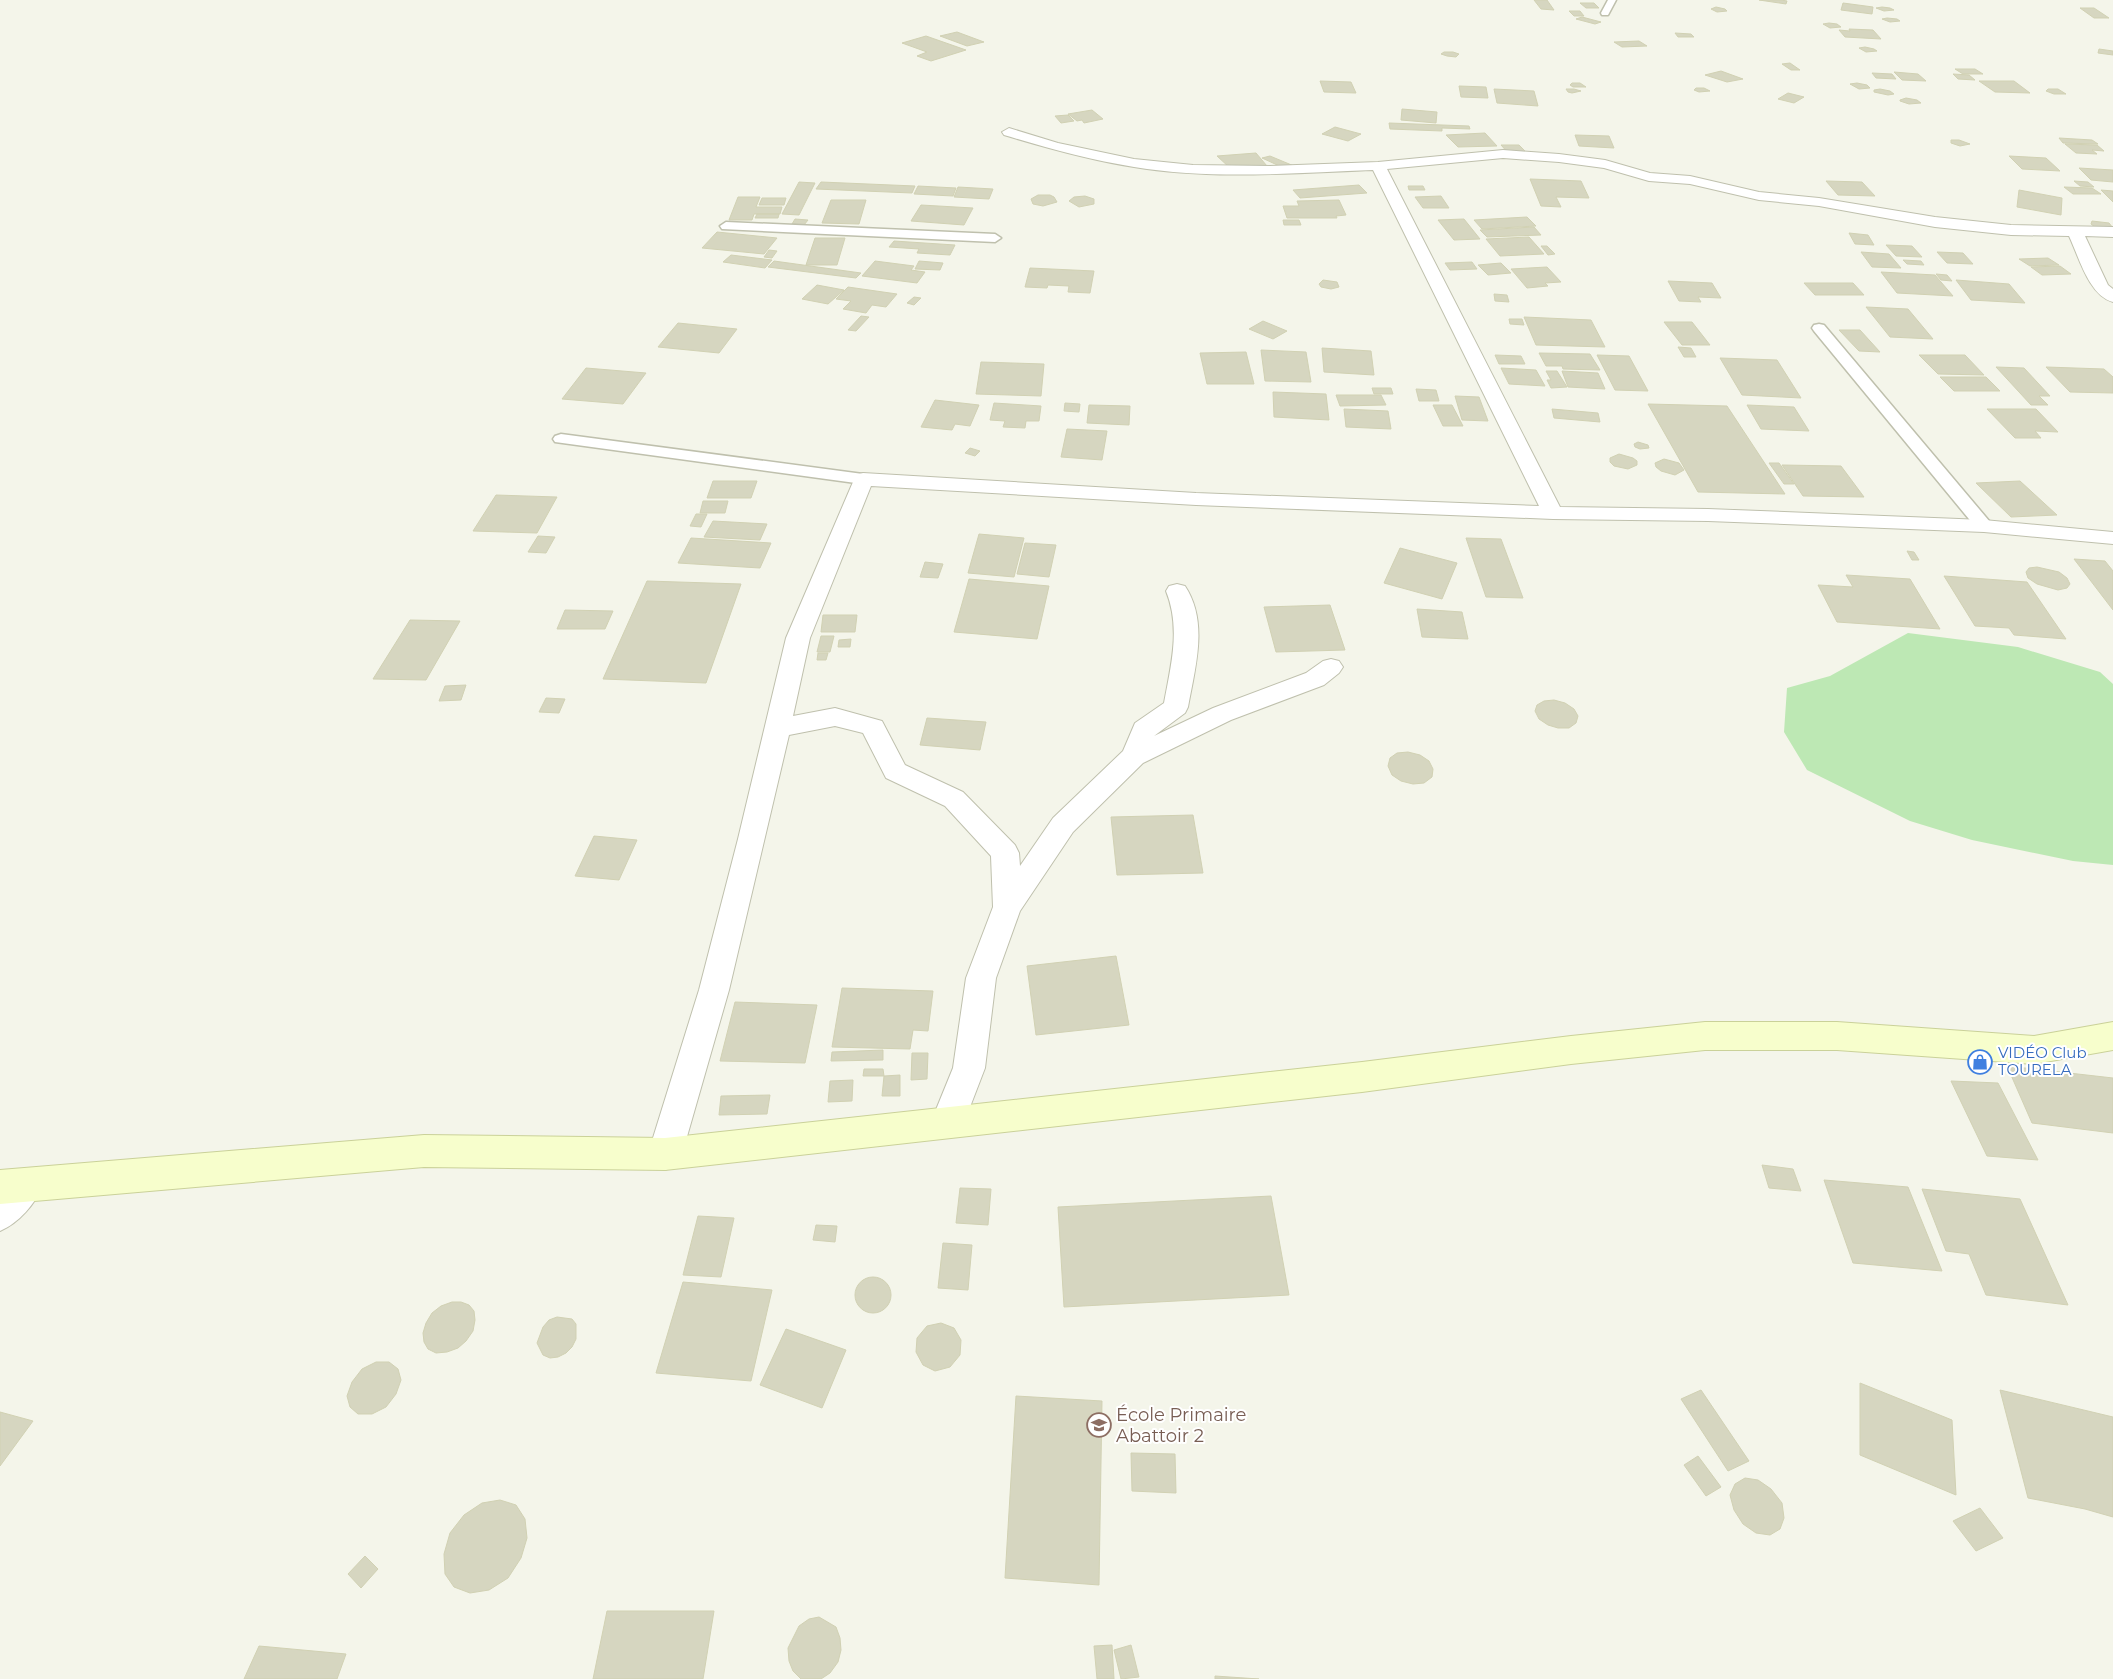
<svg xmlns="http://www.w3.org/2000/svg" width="2113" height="1679" viewBox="0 0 2113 1679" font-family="Montserrat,sans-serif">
  <rect width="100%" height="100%" fill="#f4f5ea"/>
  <path fill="#bde8b4" d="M1908,633L2018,647L2100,672L2113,684V865L2073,861L1972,840L1910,821L1807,770L1784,732L1787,688L1830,676Z"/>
  <path fill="#d6d6c0" stroke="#d1d1b3" d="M1534,0H1547L1554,10L1541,9Z
    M1759,0H1781L1787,1L1786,4Z
    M1580,3H1594L1599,8H1586Z
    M1843,3L1873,7L1872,14L1841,10Z
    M1716,7L1725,9L1727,11L1717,12L1711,9Z
    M1882,7L1890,8L1894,10L1884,11L1876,8Z
    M2080,8H2094L2109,18H2094Z
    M1569,11H1580L1584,16H1574Z
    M1582,17L1601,22L1595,24L1576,19Z
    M1887,18L1897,19L1900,21L1890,22L1882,19Z
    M1829,23L1837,24L1841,27L1830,28L1823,24Z
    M1849,29L1873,30L1881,39L1845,37L1839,30L1850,31Z
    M957,32L984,42L967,46L940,36Z
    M1675,33L1691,34L1694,37H1678Z
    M926,36L966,50L931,61L917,56L927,52L902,43Z
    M1639,41L1647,46L1622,47L1614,42Z
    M1865,47L1874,49L1877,51L1866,52L1859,48Z
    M2099,49L2113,51V55L2098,53Z
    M1444,52H1453L1459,54L1456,57L1447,56L1441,54Z
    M1790,63L1800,70H1791L1782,64Z
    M1955,69H1975L1983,74H1963Z
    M1721,71L1743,79L1727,82L1705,75Z
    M1894,72L1918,74L1926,81L1902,80Z
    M1872,73L1892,74L1896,79L1876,78Z
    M1953,74L1969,75L1975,80L1958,79Z
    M1320,81L1351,82L1356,93L1324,92Z
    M1979,81H2014L2030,93L1995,92Z
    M1572,83H1580L1586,87H1573L1570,85Z
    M1857,83L1867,85L1870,88L1859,89L1850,84Z
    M1459,86L1486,87L1488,98L1461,97Z
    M1696,88H1704L1710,91L1699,92L1694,90Z
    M1494,89L1534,91L1538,106L1497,103Z
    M1566,89H1574L1581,91L1572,93L1568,92Z
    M1880,89L1890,91L1894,94L1888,95L1874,92V90Z
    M2048,89H2058L2066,94H2054L2046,91Z
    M1788,93L1804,97L1794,103L1778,99Z
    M1906,98L1917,100L1921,103L1909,104L1900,101V100Z
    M1402,109L1437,112L1436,123L1401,120Z
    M1092,110L1103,119L1084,123L1082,120L1077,121L1068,114Z
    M1068,115L1074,121L1061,123L1055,116Z
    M1389,123L1469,126L1470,129L1442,128V131L1390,129Z
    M1335,127L1361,134L1348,141L1322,134Z
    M1485,133L1497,146L1458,147L1446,135Z
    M1575,135L1609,136L1614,148L1579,146Z
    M2059,138L2092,140L2098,144L2063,143Z
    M1951,140H1959L1970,144L1960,146L1951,143Z
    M2065,144L2097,145L2104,151L2092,150L2097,154L2076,153Z
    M1501,145H1519L1527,153L1509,154Z
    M1256,153L1267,166L1230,168L1217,156Z
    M1270,156L1294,166L1286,169L1262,158Z
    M2009,156L2046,158L2060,171L2022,169Z
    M2079,168L2113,170V182L2091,180Z
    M1530,179L1581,181L1589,198L1556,197L1561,207L1541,206Z
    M1826,181L1862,182L1875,196L1838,195Z
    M2074,181L2088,182L2094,187L2080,186Z
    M799,182L815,183L799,215L782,214Z
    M821,182L915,186L912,193L816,189Z
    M1359,185L1367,193L1300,198L1293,190Z
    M918,186L956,188L953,196L914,194Z
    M1408,186H1423L1425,190H1409Z
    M958,187L993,189L989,199L954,197Z
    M2064,187L2092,188L2101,194H2073Z
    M2019,190L2062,198L2061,215L2017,207Z
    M2101,190L2113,191V202Z
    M1038,195H1050L1054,197L1057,202L1043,206L1033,204L1031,199Z
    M1085,196L1094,199V204L1079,207L1069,201L1074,197Z
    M1441,196L1449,208H1423L1415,197Z
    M738,197H760L756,207H782L780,214H754L752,220H729Z
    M762,198H786L784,205H759Z
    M831,200H866L859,224L822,223Z
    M1339,200L1346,215L1336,216L1337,218H1287L1283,206H1299L1297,201Z
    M921,205L973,208L964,225L911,221Z
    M757,214H779L778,218H755Z
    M1527,217L1536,226L1482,229L1474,220Z
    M795,219L808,220L804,225L792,224Z
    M1464,219L1480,239L1454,240L1438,220Z
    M1283,220H1299L1301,225H1284Z
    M2092,221L2109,223L2113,228L2095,227L2091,224Z
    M1534,227L1541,235L1487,237L1480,230Z
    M717,232L777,238L764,254L702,248Z
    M1849,233L1868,235L1874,245L1855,244Z
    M1529,237L1544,254L1500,256L1486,239Z
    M815,238H845L837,265H806Z
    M894,241L955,245L950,255L917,253L919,249L889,247Z
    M1886,245L1912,246L1922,257L1896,256Z
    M1541,246H1547L1555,254L1548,255Z
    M769,250L777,251L772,258L764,257Z
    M1861,252L1889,254L1901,268L1872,267Z
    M1937,252L1963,253L1973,264L1947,263Z
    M731,255L772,260L765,268L723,262Z
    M2048,258L2059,265L2030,266L2019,259Z
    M1903,260L1921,261L1924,265L1907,264Z
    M774,261L861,273L856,278L768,267Z
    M875,261L914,266L911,270L925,272L917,283L862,276Z
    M919,261L943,263L940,270L915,269Z
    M1472,262L1477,269L1450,270L1445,263Z
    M1501,263L1511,273L1488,275L1478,265Z
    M2060,266L2071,274L2042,275L2031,267Z
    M1547,267L1561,282L1545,283L1548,286L1527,288L1511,269Z
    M1030,268L1094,271L1090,293L1068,292L1069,286L1048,285L1047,288L1025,287Z
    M1881,272L1935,275L1953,296L1897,293Z
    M1936,274L1947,275L1952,281L1941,280Z
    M1323,280L1337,282L1339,287L1331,289L1321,287L1319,284Z
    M1956,280L2009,284L2025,303L1971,300Z
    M1668,281L1712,283L1721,298L1698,297L1701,302L1679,301Z
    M1804,283H1853L1864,295H1815Z
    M817,285L844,290L828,304L802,299Z
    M848,287L897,294L886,307L872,305L866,313L843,309L851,301L836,299Z
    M1494,294L1507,295L1509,302L1495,301Z
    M914,297L921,298L914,305L907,303Z
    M1866,307L1908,309L1933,339L1890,337Z
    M861,316L869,317L856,331L848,330Z
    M1524,317L1591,320L1605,347L1536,345Z
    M1509,319H1522L1524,325L1510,324Z
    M1263,321L1287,331L1273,339L1249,329Z
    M1664,322H1692L1710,345H1682Z
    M678,323L737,329L719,353L658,347Z
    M1839,330H1860L1880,352L1859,351Z
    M1678,347L1691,348L1696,357H1684Z
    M1322,348L1371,351L1374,375L1324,372Z
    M1261,350L1306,352L1311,382L1265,381Z
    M1246,352L1254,384H1207L1200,353Z
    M1539,353L1590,354L1600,370L1563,369L1562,366H1546Z
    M1495,355L1521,356L1525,364H1499Z
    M1597,355L1629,356L1648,391L1615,390Z
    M1919,355H1965L1984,375L1938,374Z
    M1720,358L1777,360L1801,398L1742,395Z
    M981,362L1044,364L1041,396L976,394Z
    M1996,367L2024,368L2050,396H2039L2048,405H2031Z
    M2046,367L2104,369L2113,377V393L2070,392Z
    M586,368L646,373L623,404L562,399Z
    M1501,368L1536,370L1545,386L1509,384Z
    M1546,371H1557L1567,387L1551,388L1547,380H1551Z
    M1562,371L1598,373L1605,389L1568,387Z
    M1940,377H1986L2000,391H1954Z
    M1372,388H1391L1393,394H1374Z
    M1416,389L1436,390L1439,401H1419Z
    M1273,392L1326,394L1329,420L1274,417Z
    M1336,395H1381L1386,405L1340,406Z
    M1455,396L1479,397L1488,421L1462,420Z
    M935,400L979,405L970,426L955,424L952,430L921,427Z
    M994,403L1041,406L1039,421H1026L1025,428L1003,427L1005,421L990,420Z
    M1065,403L1080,404L1079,412L1064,411Z
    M1648,404L1727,406L1785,494L1698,492Z
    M1089,405L1130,406L1129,425L1087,423Z
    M1433,405H1452L1463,426H1443Z
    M1747,405L1794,407L1809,431L1761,429Z
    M1344,409L1388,411L1391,429L1346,427Z
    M1552,409L1598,413L1600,422L1554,418Z
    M1987,409H2036L2058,432L2035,431L2041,438H2015Z
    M1067,429L1107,431L1102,460L1061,457Z
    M1638,442L1648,445L1649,448L1640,449L1635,447L1634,444Z
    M970,448L980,451L975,456L965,453Z
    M1619,454L1633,458L1637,461V465L1628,469L1614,466L1610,462V458Z
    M1664,459L1679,463L1684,470L1675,475L1661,471L1656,467L1655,463Z
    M1769,463H1779L1794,484H1784Z
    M1782,465L1841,466L1864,497L1803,496Z
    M713,481H757L751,498H707Z
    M2020,481L2057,515L2011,517L1976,483Z
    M496,495L557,497L537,533L473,531Z
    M703,501H728L725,513H700Z
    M696,514H707L701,527L690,526Z
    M713,521L767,524L760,540L704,537Z
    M979,534L1024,538L1014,577L968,573Z
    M538,536L555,537L546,553L528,552Z
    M691,538L771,543L760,568L678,563Z
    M1466,538L1501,539L1523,598L1486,597Z
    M1025,543L1056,545L1049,577L1017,574Z
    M1400,548L1457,563L1442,599L1384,583Z
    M1907,551L1914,552L1919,560H1912Z
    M2074,559L2105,561L2113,571V610Z
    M925,562L943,564L938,578L920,577Z
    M2037,567L2059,572L2067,578L2070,584L2067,588L2058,590L2037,584L2028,578L2026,572L2029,568Z
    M1846,575L1910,579L1940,629L1837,622L1818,585L1853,587Z
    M1944,576L2027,582L2066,639L2014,635L2009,628L1975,626Z
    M969,579L1049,586L1037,639L954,632Z
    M647,581L741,584L706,683L603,679Z
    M1330,605L1345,650L1276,652L1264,607Z
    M1417,609L1462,612L1468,639L1422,637Z
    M565,610L613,611L605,629H557Z
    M823,615H857L855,632H821Z
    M410,620L460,621L426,680L373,679Z
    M821,636H834L830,652H817Z
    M851,639L850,647H838L839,640Z
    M818,653H828L826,660H817Z
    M466,685L461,700L439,701L445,686Z
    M546,698L565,699L559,713L539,712Z
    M1554,700L1565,703L1574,709L1578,716L1576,723L1569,728H1558L1548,725L1539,719L1535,711L1537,705L1544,701Z
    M927,718L986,722L980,750L920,745Z
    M1408,752L1420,755L1429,761L1433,769L1432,777L1424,783L1413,784L1401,781L1392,775L1388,766L1390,758L1397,753Z
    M1193,815L1203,873L1117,875L1111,817Z
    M594,836L637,840L619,880L575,876Z
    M1116,956L1129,1025L1036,1035L1027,966Z
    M842,988L933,991L928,1031L913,1030L910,1049L832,1047Z
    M735,1002L817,1005L805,1063L720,1061Z
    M883,1050V1060L831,1061L832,1052Z
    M912,1053H928L927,1079L911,1080Z
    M2007,1066L2113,1078V1133L2032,1123Z
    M864,1069H883L884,1076H863Z
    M900,1075V1096H882L884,1076Z
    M853,1080L852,1101L828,1102L830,1081Z
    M1951,1081L1998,1083L2038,1160L1987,1156Z
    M770,1095L767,1114L719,1115L721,1096Z
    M1762,1165L1793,1169L1801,1191L1769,1188Z
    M1824,1180L1908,1187L1942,1271L1853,1263Z
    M960,1188L991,1189L988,1225L956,1223Z
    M1922,1189L2020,1199L2068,1305L1986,1295L1969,1254L1946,1251Z
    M1271,1196L1289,1295L1064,1307L1058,1207Z
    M698,1216L734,1218L721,1277L683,1275Z
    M816,1225L837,1226L835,1242L813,1240Z
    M943,1243L972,1245L968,1290L938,1288Z
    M855 1295a18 18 0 1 1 36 0a18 18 0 1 1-36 0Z
    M683,1282L772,1290L751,1381L656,1373Z
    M452,1302H461L469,1305L474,1311L475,1320L473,1331L466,1341L458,1348L447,1352L436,1353L428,1349L424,1342L423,1333L426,1323L432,1313L441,1306Z
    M557,1317L572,1319L576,1324V1339L572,1347L566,1353L558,1357L550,1358L543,1355L537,1343L543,1327L549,1320Z
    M941,1323L954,1328L961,1340L960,1355L950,1367L935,1371L923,1365L916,1352L917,1338L927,1326Z
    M786,1329L846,1350L822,1408L760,1385Z
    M376,1362H389L398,1369L401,1380L396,1394L386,1407L372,1414H358L350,1407L347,1396L352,1382L362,1369Z
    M1860,1383L1952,1420L1956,1495L1860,1455Z
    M1701,1390L1749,1461L1728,1471L1681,1399Z
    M2000,1390L2113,1417V1517L2085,1509L2028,1498Z
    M1016,1396L1102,1401L1099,1585L1005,1578Z
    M0,1412L33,1421L0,1466Z
    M1131,1453L1175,1454L1176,1493L1132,1491Z
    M1698,1456L1721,1487L1706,1496L1684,1465Z
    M1745,1478L1758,1480L1771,1489L1782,1503L1784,1518L1780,1529L1770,1535L1756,1533L1743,1524L1734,1510L1730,1495L1735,1484Z
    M500,1500L516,1505L525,1519L527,1538L521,1558L508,1578L489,1590L470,1593L454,1587L445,1574L444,1554L450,1533L464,1515L482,1503Z
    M1980,1508L2003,1538L1976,1551L1953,1521Z
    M365,1556L378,1569L361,1588L348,1574Z
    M607,1611H714L703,1679H593Z
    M819,1617L836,1627L840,1638L841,1650L838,1662L830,1673L821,1679H801L793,1671L789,1661L788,1648L799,1626L809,1619Z
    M1112,1645L1114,1679H1097L1094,1646Z
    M1131,1645L1139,1677L1121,1679L1114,1650Z
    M259,1646L346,1654L337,1679H244Z
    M1215,1676L1259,1679H1215Z"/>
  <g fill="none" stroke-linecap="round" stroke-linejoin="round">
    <g stroke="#bfc0ad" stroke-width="3">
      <path id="service" d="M1608,0H1616L1608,15H1602L1601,13Z
        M726,222L995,234L1001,238L995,242L722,229L720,226Z
        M1819,324L1824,325L1990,522L1993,526L1990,530L1984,531L1978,530L1814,331L1812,328L1814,325Z
        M561,434L863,474L869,475L871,479L869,483L863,484L555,442L553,439L555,436Z"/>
    </g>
    <g stroke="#bfc0ad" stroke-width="2">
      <path id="minor" d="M1009,128L1058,143L1134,159L1193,165L1270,166L1378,162L1503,150L1559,154L1605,160L1650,173L1690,176L1759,192L1819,198L1935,217L2011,225L2113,227V237L2085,236L2108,285L2113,289V302C2089,296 2079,257 2069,236L2011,235L1935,227L1819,206L1759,200L1690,184L1649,181L1604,168L1559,162L1503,158L1387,169L1560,507L1708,509L1984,520L2113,532V544L1984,532L1708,521L1553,519L1196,505L871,486L810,638L793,716L835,708L882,721L905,765L963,792L1015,845L1019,853L1020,866L1053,818L1123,751L1135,723L1164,703C1171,665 1181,628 1166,591L1169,586L1177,584L1185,586C1209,622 1195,668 1188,707L1185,713L1154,736L1213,708L1306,673L1323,661L1331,659L1339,661L1343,667L1339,673L1324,685L1231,720L1143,763L1073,832L1020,911L996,978L985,1068L960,1133L948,1137L936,1133L931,1122L953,1068L966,978L993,907L991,856L945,806L886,778L863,733L835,726L789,735L729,990L682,1154L677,1165L665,1170L653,1165L648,1154L699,990L738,839L786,638L856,475L863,473L1196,493L1539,506L1373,170C1294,173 1212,180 1134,167C1090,160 1047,148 1004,135L1002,132Z
        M26,1168L38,1173L43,1185C35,1204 19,1223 0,1231V1188L14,1173Z"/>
    </g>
    <g stroke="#cad199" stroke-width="2">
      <path id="secondary" d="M1705,1022H1837L2034,1036L2113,1022V1050L2034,1064L1837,1050H1705L1571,1064L1362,1092L665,1170L424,1167L0,1204V1170L424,1135L665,1138L1362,1062L1571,1036Z"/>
    </g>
    <use href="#service" fill="#fff" fill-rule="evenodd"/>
    <use href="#minor" fill="#fff" fill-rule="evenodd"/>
    <use href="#secondary" fill="#f7fecc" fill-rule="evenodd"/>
  </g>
  <defs>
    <g id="shop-ring" transform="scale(1.25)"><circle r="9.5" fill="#fff" stroke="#3f7fe0" stroke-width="1.5"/><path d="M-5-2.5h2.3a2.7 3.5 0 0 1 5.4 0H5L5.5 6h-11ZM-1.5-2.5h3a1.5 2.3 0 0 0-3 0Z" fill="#3f7fe0"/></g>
    <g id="school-ring" transform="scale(1.25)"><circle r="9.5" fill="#fff" stroke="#8d6e63" stroke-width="1.5"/><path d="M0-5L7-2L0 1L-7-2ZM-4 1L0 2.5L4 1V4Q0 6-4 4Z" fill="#8d6e63"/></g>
  </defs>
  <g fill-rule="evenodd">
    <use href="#shop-ring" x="1980" y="1062"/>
    <use href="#school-ring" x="1099" y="1425"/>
  </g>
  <g text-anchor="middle" stroke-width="4" stroke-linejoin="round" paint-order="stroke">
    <g font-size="15" fill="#366cbe" stroke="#fff" text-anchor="start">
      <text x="1998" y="1058">VIDÉO Club<tspan x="1998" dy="17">TOURELA</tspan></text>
    </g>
    <g font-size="18" fill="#785e54" stroke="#fff" text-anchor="start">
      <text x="1116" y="1421">École Primaire<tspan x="1116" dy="21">Abattoir 2</tspan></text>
    </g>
  </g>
</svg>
